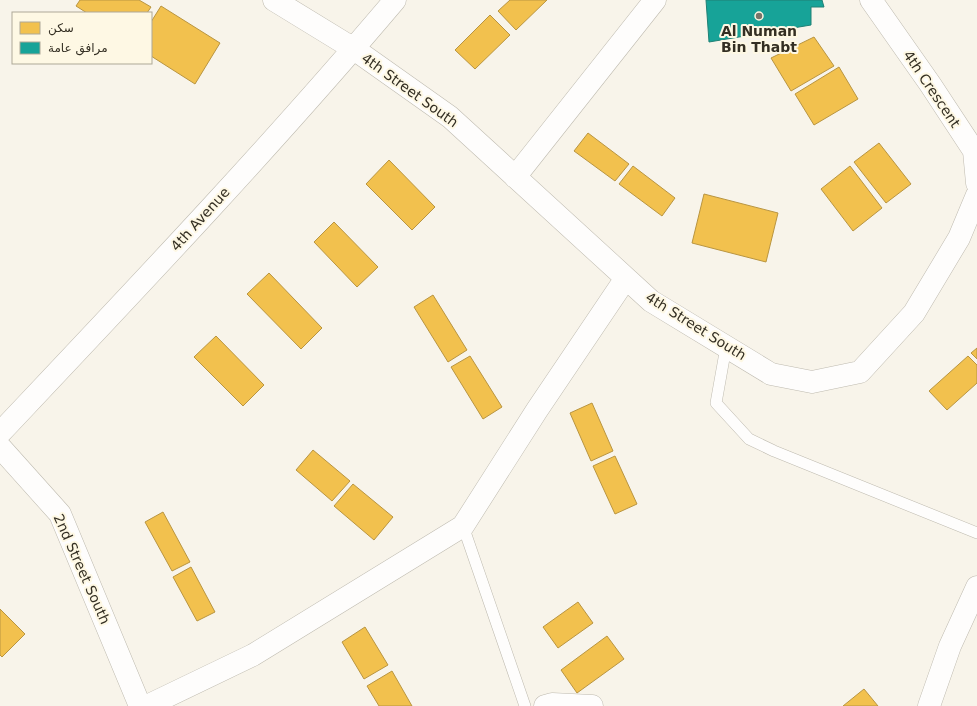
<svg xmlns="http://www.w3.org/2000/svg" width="977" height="706" viewBox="0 0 977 706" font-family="'DejaVu Sans',Cairo,sans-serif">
  <rect width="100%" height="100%" fill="#f8f4ea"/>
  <path fill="#f2c14e" stroke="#b99541" d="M80,0H139L151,7L147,13H87L76,6Z
    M510,0H547L516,30L498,11Z
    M161,6L220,43L195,84L151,56V22Z
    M490,15L510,35L475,69L455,50Z
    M814,37L834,66L791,91L771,58Z
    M839,67L858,99L814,125L795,94Z
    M588,133L629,164L615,181L574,151Z
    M879,143L911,184L886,203L854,162Z
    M389,160L435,207L412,230L366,184Z
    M633,166L675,198L662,216L619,184Z
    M850,166L882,208L853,231L821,189Z
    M704,194L778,213L766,262L692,243Z
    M334,222L378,267L357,287L314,242Z
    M269,273L322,328L301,349L247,294Z
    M433,295L467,350L448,362L414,307Z
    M216,336L264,385L243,406L194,357Z
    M977,348V359L971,353Z
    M470,356L502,407L483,419L451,367Z
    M968,356L977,365V383L947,410L929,391Z
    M592,403L613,451L591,461L570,413Z
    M313,450L350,481L332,501L296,470Z
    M615,456L637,504L615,514L593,466Z
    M353,484L393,517L374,540L334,506Z
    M163,512L190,562L172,571L145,522Z
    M191,567L215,612L197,621L173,577Z
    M578,602L593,623L558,648L543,627Z
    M0,609L25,634L2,657L0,655Z
    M365,627L388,665L364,679L342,642Z
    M607,636L624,659L577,693L561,670Z
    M392,671L412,706H379L367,686Z
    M864,689L878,706H843Z"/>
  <path fill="#17a398" stroke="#208075" d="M706,0H822L824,7H811V25L709,42Z"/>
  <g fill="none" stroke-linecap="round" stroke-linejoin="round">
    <g stroke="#bebaaf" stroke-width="12">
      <path id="service" d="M726,347L716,403L749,439L774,451L977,533
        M463,526L525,706"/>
    </g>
    <g stroke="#bebaaf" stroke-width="23">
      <path id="minor" d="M274,0L354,49L450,117L651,301L771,374L812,382L860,372L914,313L959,238L977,195
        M871,0L930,84L974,151L977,183
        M515,177L655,0
        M0,433C134,291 269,149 395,0
        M0,447L60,514L140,706
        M147,706L253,655L463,526L537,410L626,278
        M545,706L552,704L592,706
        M929,706L950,646L977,587"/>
    </g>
    <use href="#service" stroke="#fefdfc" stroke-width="11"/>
    <use href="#minor" stroke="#fefdfc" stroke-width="22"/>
  </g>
  <circle fill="#797469" stroke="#fef8e4" stroke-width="1.5" cx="759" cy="16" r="4"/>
  <g text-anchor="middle" stroke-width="4" stroke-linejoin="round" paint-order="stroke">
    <g font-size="14" font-weight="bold" fill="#342f23" stroke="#fef8e4">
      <text x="759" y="36">Al Numan<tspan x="759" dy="16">Bin Thabt</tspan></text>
    </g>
    <g font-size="14" fill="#342f23" stroke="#fef8e4">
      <text transform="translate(932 89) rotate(56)" y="5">4th Crescent</text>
      <text transform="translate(410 90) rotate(36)" y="5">4th Street South</text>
      <text transform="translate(200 219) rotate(-48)" y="5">4th Avenue</text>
      <text transform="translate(696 326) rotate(32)" y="5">4th Street South</text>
      <text transform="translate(82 569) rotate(66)" y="5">2nd Street South</text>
    </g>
  </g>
  <rect x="12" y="12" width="140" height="52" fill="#fef8e4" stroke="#ada897"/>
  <rect x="20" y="22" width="20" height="12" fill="#f2c14e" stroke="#ada897"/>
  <text x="48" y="32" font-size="12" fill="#342f23">سكن</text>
  <rect x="20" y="42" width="20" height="12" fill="#17a398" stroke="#ada897"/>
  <text x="48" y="52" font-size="12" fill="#342f23">مرافق عامة</text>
</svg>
